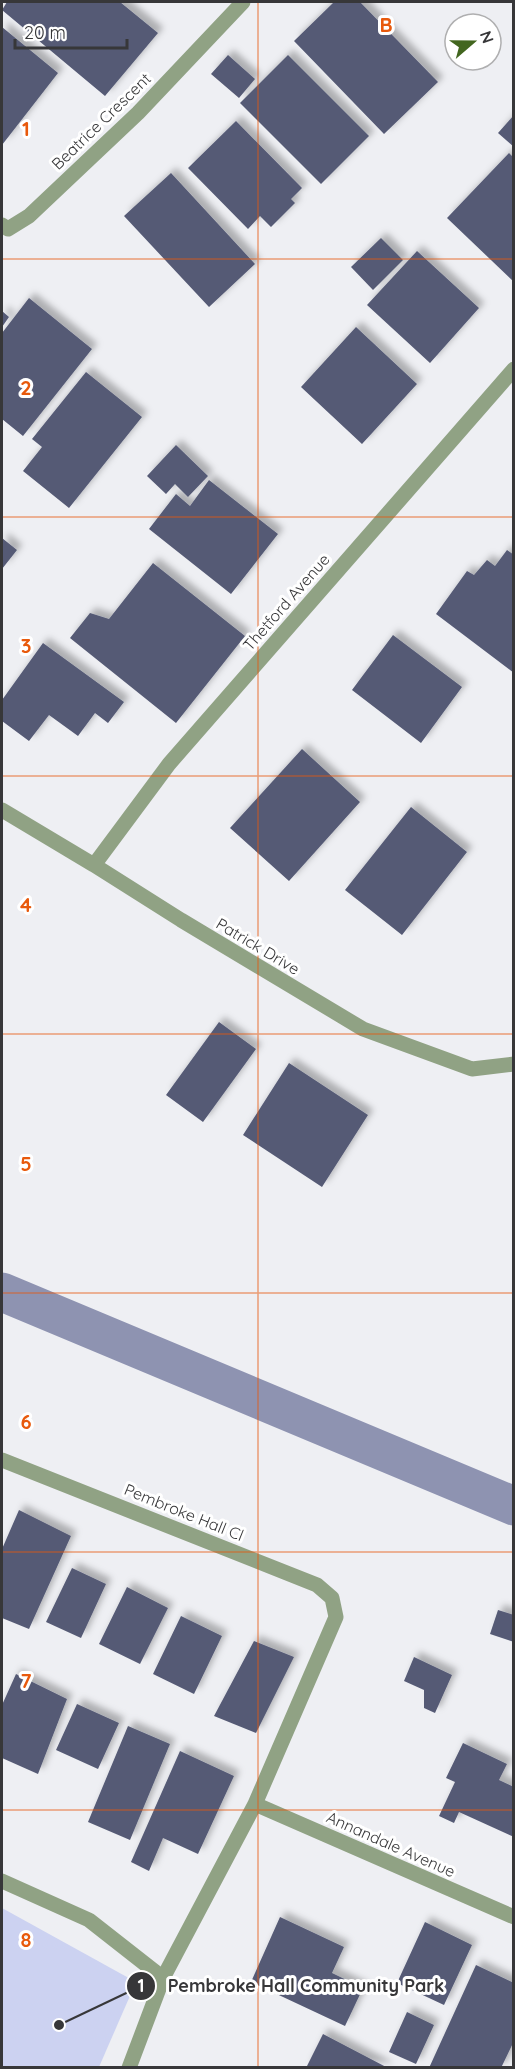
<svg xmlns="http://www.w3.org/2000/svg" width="515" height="2069" viewBox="0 0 515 2069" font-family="Quicksand,sans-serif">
  <defs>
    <filter id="shadow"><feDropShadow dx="5.5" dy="-5.5" stdDeviation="3" flood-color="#0004"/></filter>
  </defs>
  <rect width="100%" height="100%" fill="#eeeff3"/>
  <path fill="#ccd2f1" d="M2,1908L136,1982L99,2067H2Z"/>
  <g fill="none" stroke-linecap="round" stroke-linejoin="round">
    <path stroke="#8e93b1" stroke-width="39" d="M2,1292L514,1506"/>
  </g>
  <path fill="#555a75" filter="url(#shadow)" d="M7,2H120L158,33L105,96L2,10Z
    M334,2H360L438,82L384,134L294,41Z
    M2,27L58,73L2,145Z
    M228,55L255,79L239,98L211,74Z
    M288,55L369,136L321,184L240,103Z
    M514,115V147L498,133Z
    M236,121L302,188L291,199L295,203L271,227L260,216L248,229L188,168Z
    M509,153L514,158V282L447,218Z
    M171,173L255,264L209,307L124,216Z
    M381,238L403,260L373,290L351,267Z
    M417,251L479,308L430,363L367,305Z
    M29,298L92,349L23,436L2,419V333Z
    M2,311L9,317L2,327Z
    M356,327L417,384L362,444L301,387Z
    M86,372L142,417L69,508L23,471L42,447L32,439Z
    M176,445L208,476L188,497L175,484L166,494L147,476Z
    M209,480L278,534L231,594L149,529L176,494L190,506Z
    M2,538L17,550L2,569Z
    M507,550L514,555V673L436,614L467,571L474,575L487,560L495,566Z
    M153,563L245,636L176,723L70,638L90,613L109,619Z
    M393,635L462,687L421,743L352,690Z
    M43,643L124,702L108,723L95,713L78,736L49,715L29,741L2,721V700Z
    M302,749L360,802L289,881L230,828Z
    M411,807L467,852L402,935L345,890Z
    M219,1022L256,1049L203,1122L166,1095Z
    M289,1063L368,1115L322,1187L243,1135Z
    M19,1510L71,1536L29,1629L2,1618V1549Z
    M72,1568L106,1584L81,1638L46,1622Z
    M127,1587L168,1608L140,1664L99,1644Z
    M498,1610L514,1615V1642L490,1634Z
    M181,1616L222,1636L194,1694L153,1674Z
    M254,1641L294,1657L256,1733L214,1716Z
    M414,1657L452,1675L435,1713L424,1708V1690L404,1681Z
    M16,1674L67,1699L38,1774L2,1758V1705Z
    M77,1704L119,1723L98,1769L56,1750Z
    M128,1726L170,1744L130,1840L88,1822Z
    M463,1743L507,1764L499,1780L514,1787V1837L459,1812L454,1823L439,1816L455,1782L446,1778Z
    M180,1751L234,1776L198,1854L163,1838L149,1871L131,1862Z
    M280,1917L344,1947L332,1973L363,1988L345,2026L251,1982Z
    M425,1922L472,1945L444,2005L397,1983Z
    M476,1965L514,1983V2041L501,2068H429Z
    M407,2012L434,2025L416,2064L389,2052Z
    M323,2034L388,2068H306Z"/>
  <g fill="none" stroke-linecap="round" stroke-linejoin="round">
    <path stroke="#90a284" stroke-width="15" d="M2,225L8,229L29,216L138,113L243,2
      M2,810L94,865L181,920L363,1029L472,1069L514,1064
      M94,865L169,764L514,369
      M2,1460L317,1585L332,1598L336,1617L255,1804L163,1978L129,2068
      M255,1804L514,1917
      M2,1881L89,1920L163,1978"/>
  </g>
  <path fill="none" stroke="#e8590c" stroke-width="1.5" stroke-opacity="0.55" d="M258,2V2068M2,259H514M2,517H514M2,776H514M2,1034H514M2,1293H514M2,1552H514M2,1810H514"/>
  <g text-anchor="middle" stroke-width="6" stroke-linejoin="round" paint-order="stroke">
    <g font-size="16" fill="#373739" stroke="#fff">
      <text transform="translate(101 121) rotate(-44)" y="6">Beatrice Crescent</text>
      <text transform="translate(286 602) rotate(-49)" y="6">Thetford Avenue</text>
      <text transform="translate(258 946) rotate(31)" y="6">Patrick Drive</text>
      <text transform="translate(184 1512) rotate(22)" y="6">Pembroke Hall Cl</text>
      <text transform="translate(391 1844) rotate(24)" y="6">Annandale Avenue</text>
    </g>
  </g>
  <g font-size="20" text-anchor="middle" font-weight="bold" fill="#e8590c" stroke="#fff" stroke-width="6" stroke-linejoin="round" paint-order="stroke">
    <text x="386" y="32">B</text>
    <text x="26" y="136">1</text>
    <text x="26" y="395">2</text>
    <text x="26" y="653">3</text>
    <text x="26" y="912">4</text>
    <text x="26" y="1171">5</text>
    <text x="26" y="1429">6</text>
    <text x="26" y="1688">7</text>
    <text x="26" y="1947">8</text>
  </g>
  <path fill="none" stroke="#373739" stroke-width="2" d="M59 2025L141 1986"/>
  <g fill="#373739" stroke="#fff" stroke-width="2">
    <circle cx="59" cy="2025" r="6"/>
    <circle cx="141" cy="1986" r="15"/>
  </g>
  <g font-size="18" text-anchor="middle" font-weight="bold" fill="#fff">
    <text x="141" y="1992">1</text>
  </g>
  <g font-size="18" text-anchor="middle" font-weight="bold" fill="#373739" stroke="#fff" stroke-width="6" stroke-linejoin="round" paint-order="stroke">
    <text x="306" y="1992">Pembroke Hall Community Park</text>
  </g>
  <rect width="515" height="2069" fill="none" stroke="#373739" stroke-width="6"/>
  <g transform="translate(473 42) rotate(70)"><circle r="28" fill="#ffffff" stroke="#afafb0" stroke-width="1.5"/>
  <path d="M0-4.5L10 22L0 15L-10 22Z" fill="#42661f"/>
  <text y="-9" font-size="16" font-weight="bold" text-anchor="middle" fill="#373739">N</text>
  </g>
  <path d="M15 39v9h112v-9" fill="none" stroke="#373739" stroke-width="3"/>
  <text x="24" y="39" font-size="18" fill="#373739" stroke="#ffffff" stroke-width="4.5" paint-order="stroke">20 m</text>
</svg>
